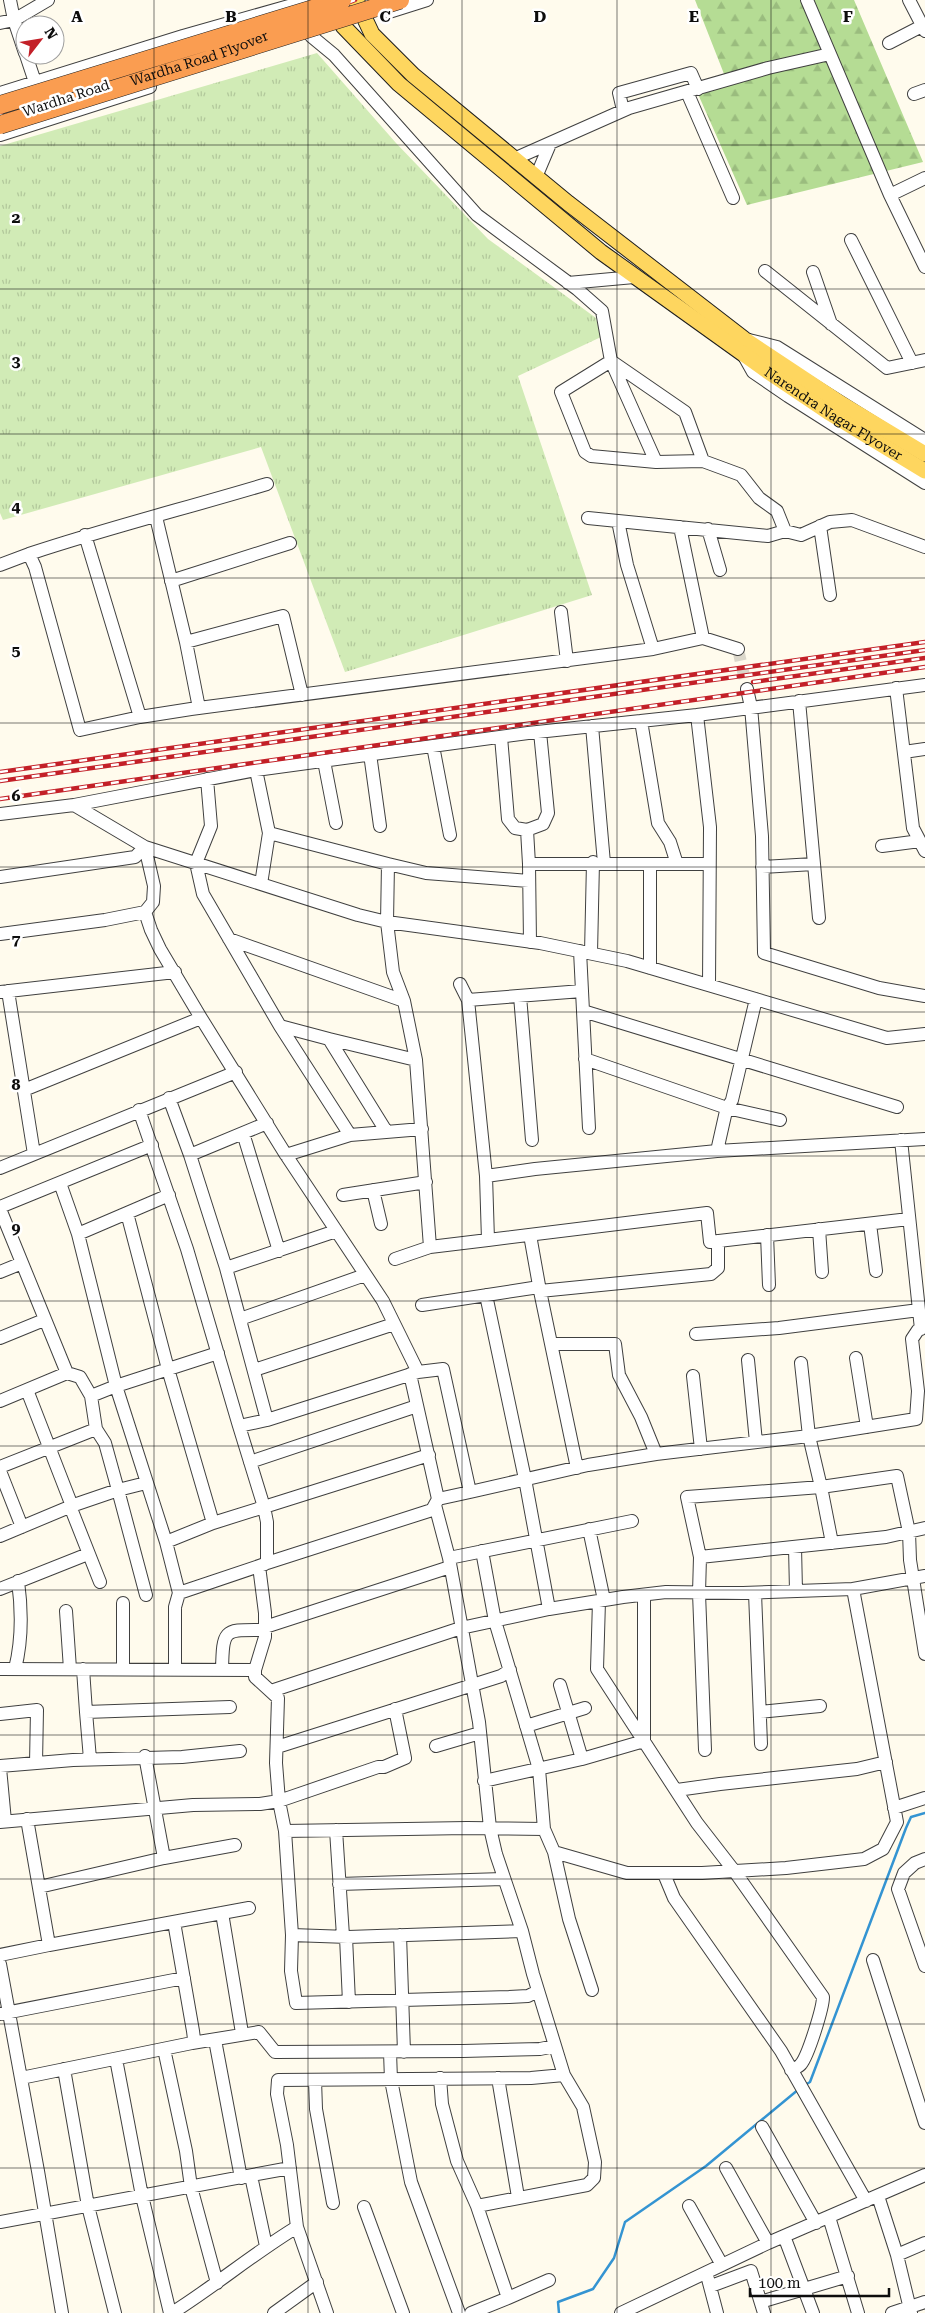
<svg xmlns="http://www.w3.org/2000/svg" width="925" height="2313" viewBox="0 0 925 2313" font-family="'Roboto Serif',serif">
  <defs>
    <pattern id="grass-tufts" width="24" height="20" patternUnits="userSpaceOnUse" patternTransform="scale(1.25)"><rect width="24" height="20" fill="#d1ebb6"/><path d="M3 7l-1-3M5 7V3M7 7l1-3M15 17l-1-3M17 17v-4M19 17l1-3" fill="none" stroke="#b2c89b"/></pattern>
    <pattern id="forest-firs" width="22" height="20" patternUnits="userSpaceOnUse" patternTransform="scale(1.25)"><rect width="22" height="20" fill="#b5dc94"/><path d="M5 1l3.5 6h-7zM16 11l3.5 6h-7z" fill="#9abc7e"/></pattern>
  </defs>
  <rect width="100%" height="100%" fill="#fffbed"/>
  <path fill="url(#grass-tufts)" d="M317,53L396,143L488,239L596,318L601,337L518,376L592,595L345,672L261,447L3,520L0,513V146Z"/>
  <path fill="url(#forest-firs)" d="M695,0H854L923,162L747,205L698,94L726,79Z"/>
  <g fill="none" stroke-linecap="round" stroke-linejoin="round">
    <path stroke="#3494d2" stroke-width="2.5" d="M805,2085L810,2082L906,1828L911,1817L925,1813
      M559,2313L558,2302L593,2289L614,2258L625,2222L706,2166L799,2089"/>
    <path stroke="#dbd7cb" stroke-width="12" stroke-dasharray="12 6" stroke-linecap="butt" d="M738,649L747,689"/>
    <g stroke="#404040" stroke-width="14">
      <path id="minor" d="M10,0L14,20L25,53
        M807,0L890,195
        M909,0L925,31
        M389,12L427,0
        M0,23L14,20L48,0
        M311,36L334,55L477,215L577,289L602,311L611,361L685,412L703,461L656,462L591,456L585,452L561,392L611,361L656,462
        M889,43L922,26
        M26,55L35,82L39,121
        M687,92L733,198
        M0,93L183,36L310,0
        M914,94L925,90
        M623,110L619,93L691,73L698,89
        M0,135L150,87
        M514,159L629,108L768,68L830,54
        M536,177L550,144
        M925,178L890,195L925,267
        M851,240L912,363
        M765,271L887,368L925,360
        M813,272L831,324
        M568,283L634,277
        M749,340L777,347L925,440
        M744,356L753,372L788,396L925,483
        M703,461L741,475L759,498L777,511L785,531L801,535L830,522L852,520L925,547
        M267,484C187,508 107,528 29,554L35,567L80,730L140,717L191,709L653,649
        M156,517L186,642L199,708
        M588,518L768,536L785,531
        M618,521L627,565L653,649L703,638L680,527
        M820,526L830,595
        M708,529L720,570
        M85,535L140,717
        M0,565L29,554
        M171,581L290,543
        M561,612L567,661
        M703,638L738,649
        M186,642L283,616L302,695
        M896,688L913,828L925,851
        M747,689L751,707L762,836L764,953L879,988L925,996
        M641,721L658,823L670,842L677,864
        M592,726L604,863
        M501,737L508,819L515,828L527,830
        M433,746L450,835
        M904,752L925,749
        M370,754L380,826
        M324,761L336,823
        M207,779L211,826L196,863L203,894L280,1026L350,1135L422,1129
        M74,805L256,770
        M0,814L74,805L145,847L358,915L387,922L540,943L627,961L887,1038L925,1034
        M269,833L256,770L528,733L697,715
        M882,846L920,841
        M529,864L527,830L543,824L548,813L540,732
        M650,864V968
        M814,864L819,918
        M762,867L814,864L799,701
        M0,877L135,857L145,847L154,886L153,902L145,912L151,930L160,949L201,1018L286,1155L383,1301L418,1372L443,1369L470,1492L588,1465L656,1454L809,1436L801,1363
        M261,884L269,833L388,864
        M0,934L105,920L145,912
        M229,939L404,1001
        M530,942L529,864H709
        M580,951L583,1011L897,1107
        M591,953L593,862
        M460,984L468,1000
        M709,985L710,827L697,715L925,685
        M8,991L34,1154
        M0,992L175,972
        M520,996L532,1140
        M756,999L732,1100L726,1111L717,1151L925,1139
        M583,1011L589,1128
        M280,1026L329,1039L386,1131
        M329,1039L416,1060
        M585,1059L727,1108L780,1120
        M24,1090L201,1018
        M169,1098L190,1155L226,1268
        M139,1110L187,1249L239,1426L267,1420
        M243,1133L279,1251
        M901,1140L921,1329
        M717,1151L535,1169L486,1176L488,1240L707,1213L710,1242L909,1219
        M190,1155L267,1123
        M286,1155L350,1135
        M0,1168L236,1072
        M486,1176L468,1000L582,991
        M60,1183L78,1234L169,1195
        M373,1190L381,1224
        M343,1195L426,1182
        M0,1207L152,1145
        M0,1209L67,1373L0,1401
        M870,1224L876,1271
        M819,1229L822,1272
        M336,1231L226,1268L267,1420L418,1372
        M78,1234L116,1386L218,1353
        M530,1235L540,1291L711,1274L718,1268V1241
        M767,1235L769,1285
        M488,1240L430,1247L416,1060L404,1001L393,972L387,922L388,864L426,873L529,881
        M395,1259L430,1247
        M0,1272L22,1263
        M540,1291L577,1468
        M486,1295L525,1479L549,1609
        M422,1305L539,1287
        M240,1319L365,1275
        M925,1326L918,1330L912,1339L918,1391L916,1419L809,1436L821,1487L687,1497L700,1557L886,1537L925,1528
        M696,1334L779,1328L919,1310
        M0,1338L44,1320
        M551,1344H615L619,1375L641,1417L656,1454
        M856,1358L867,1427
        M748,1360L756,1442
        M254,1370L394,1324
        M67,1373L80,1377L91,1396L116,1386L166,1542L213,1523L168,1369L127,1213
        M410,1374L438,1499L470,1492
        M693,1376L701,1449
        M27,1390L72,1506
        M429,1455L264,1507L267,1522V1563L432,1510L437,1501
        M250,1462L417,1406
        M0,1467L96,1429L91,1396
        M0,1471L22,1527
        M146,1483L118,1490L146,1595
        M435,1505L449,1558L479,1722L490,1828L496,1854L522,1931L533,1974L564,2075L583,2107L595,2162L594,2178L587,2185L477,2206
        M70,1506L100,1582
        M213,1523L264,1507L239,1426
        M589,1529L604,1600
        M0,1536L74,1505L118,1490L105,1443L96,1429
        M166,1542L179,1593L265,1564
        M832,1543L821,1487L897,1476L909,1532L910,1560L925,1654
        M795,1547L796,1591
        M482,1551L495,1621L539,1769L544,1829L554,1852L627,1873H702L786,1868L864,1859L883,1849L897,1822L853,1589
        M700,1557L699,1593L705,1750
        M449,1558L632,1521
        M0,1589L88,1554
        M755,1593L761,1744
        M599,1601L597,1669L697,1823L735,1872L823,1997C823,2008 808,2056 801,2064C799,2067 795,2068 791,2070
        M66,1611L70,1669
        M265,1627L450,1567
        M0,1669L255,1670L265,1637V1613L259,1566
        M15,1669C22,1641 22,1610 18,1581
        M83,1669L86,1712
        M123,1669V1603
        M175,1670V1607L179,1593
        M222,1670C223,1627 224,1630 265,1630
        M560,1685L582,1759
        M271,1691L461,1628L549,1609L623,1597L666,1592L743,1593L853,1589L925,1576
        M395,1709L405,1758L384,1767H378L279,1801L285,1831L467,1828L544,1829
        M760,1712L820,1706
        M0,1714L37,1710L36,1763
        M526,1726L585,1708
        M644,1741V1595
        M436,1746L480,1733
        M277,1747L501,1676L510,1670
        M145,1756L164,1858
        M90,1759L86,1712L230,1707
        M0,1766L73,1760L182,1757L240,1751
        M0,1768L5,1821
        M484,1781L582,1759L644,1741
        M677,1790L720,1784L857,1769L886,1762
        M894,1808L925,1798
        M0,1822L193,1805L260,1804L279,1801L276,1763L278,1698L255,1677V1670
        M336,1830L343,1936
        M285,1831L292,1935L291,1971L296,2003L509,1997L528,1996L538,1991
        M554,1852L569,1919L592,1990
        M925,1859L915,1863L904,1873L898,1889L925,1966
        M664,1874L674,1898L781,2051L866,2201
        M339,1884L503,1879
        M39,1887L164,1858L235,1845
        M222,1913L249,1908
        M292,1935L348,1937L522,1931
        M400,1935L404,2052
        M346,1937L349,2002
        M49,1945L222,1913L242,2033
        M0,1955L49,1945L27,1819
        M873,1960L925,2123
        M0,1964L38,2171L62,2313
        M0,2014L184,1978
        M215,2040L241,2178
        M192,2043L259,2032L275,2052L463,2051L540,2049L555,2046
        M164,2049L186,2151L191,2187L217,2283
        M390,2052L391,2080L411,2182L459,2313
        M116,2059L142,2196L170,2313
        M64,2069L88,2206L115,2313
        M21,2078L192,2043L194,2039L193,2031L174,1922
        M440,2078L442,2104L457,2161L477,2206L508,2298L471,2313
        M498,2078L518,2197
        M315,2080L316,2109L333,2203
        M762,2127L816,2223
        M726,2168L768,2243
        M251,2176L266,2246
        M878,2196L897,2255L911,2313
        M689,2206L722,2265
        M364,2207L403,2313
        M829,2217L858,2313
        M0,2222L290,2168
        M297,2227L327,2313
        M784,2236L813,2313
        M897,2255L925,2243
        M708,2279L717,2313
        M711,2286L751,2271L764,2313
        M508,2298L549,2280
        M767,2300L848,2276
        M172,2313C215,2286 254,2253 297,2227L287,2145L277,2094L278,2080L531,2078L564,2075
        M274,2313L317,2282
        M621,2313L768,2243L925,2175
        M892,2313L925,2302"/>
    </g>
    <g stroke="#1e1e1e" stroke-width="17">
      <g id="major">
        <path d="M356,0L372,34L413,75L568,203L744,339L842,404L925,454"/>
        <path id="s1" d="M336,8L343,26L399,84L601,252L767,371L828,412L925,471"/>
      </g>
    </g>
    <use href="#minor" stroke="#fff" stroke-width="12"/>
    <use href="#major" stroke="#fed65f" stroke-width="15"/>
    <g stroke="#c32028" stroke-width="4.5">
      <g id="rail">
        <path d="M147,67L310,10"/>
        <path d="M0,112L118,76"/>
        <path id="s2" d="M0,122L224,52L355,0"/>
        <path d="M753,682L925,658"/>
        <path d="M0,772L925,642"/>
        <path d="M0,781L925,650"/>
        <path d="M0,799L925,667"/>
      </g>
    </g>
    <use href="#rail" stroke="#fff" stroke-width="2.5" stroke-dasharray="8" stroke-linecap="butt"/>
    <g stroke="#1e1e1e" stroke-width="19" stroke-linecap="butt">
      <path id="highway-bridge" d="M0,105L342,0
        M0,125L400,0"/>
    </g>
    <use href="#highway-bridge" stroke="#fa9d51" stroke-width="18"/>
  </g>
  <path fill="none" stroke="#0d0d0d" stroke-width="1" stroke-opacity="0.55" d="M154,0V2313M308,0V2313M462,0V2313M617,0V2313M771,0V2313M0,145H925M0,289H925M0,434H925M0,578H925M0,723H925M0,867H925M0,1012H925M0,1156H925M0,1301H925M0,1446H925M0,1590H925M0,1735H925M0,1879H925M0,2024H925M0,2168H925"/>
  <g text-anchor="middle" stroke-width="5" stroke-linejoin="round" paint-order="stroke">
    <g font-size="14" fill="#0d0d0d" stroke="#fff">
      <text dy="5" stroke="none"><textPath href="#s2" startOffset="209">Wardha Road Flyover</textPath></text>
      <text transform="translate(66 98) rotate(-18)" y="5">Wardha Road</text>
      <text dy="5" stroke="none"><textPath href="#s1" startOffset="646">Narendra Nagar Flyover</textPath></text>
    </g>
  </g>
  <g font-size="16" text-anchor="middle" font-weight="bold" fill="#0d0d0d" stroke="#fff" stroke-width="5" stroke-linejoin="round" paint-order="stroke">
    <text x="77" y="22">A</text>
    <text x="231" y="22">B</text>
    <text x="385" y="22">C</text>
    <text x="540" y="22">D</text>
    <text x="694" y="22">E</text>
    <text x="848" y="22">F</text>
    <text x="16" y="223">2</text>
    <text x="16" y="367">3</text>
    <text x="16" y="512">4</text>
    <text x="16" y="656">5</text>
    <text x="16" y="801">6</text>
    <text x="16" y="945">7</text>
    <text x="16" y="1090">8</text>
    <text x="16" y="1234">9</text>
  </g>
  <g transform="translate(40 40) rotate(59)"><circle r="24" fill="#ffffff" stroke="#9e9e9e"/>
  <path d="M0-4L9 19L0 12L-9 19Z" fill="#c32028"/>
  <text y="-8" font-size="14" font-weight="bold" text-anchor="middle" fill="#0d0d0d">N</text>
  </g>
  <path d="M750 2288v8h139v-8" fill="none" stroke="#0d0d0d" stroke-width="2.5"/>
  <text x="758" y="2288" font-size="15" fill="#0d0d0d" stroke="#ffffff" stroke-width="4" paint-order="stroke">100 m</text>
</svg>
